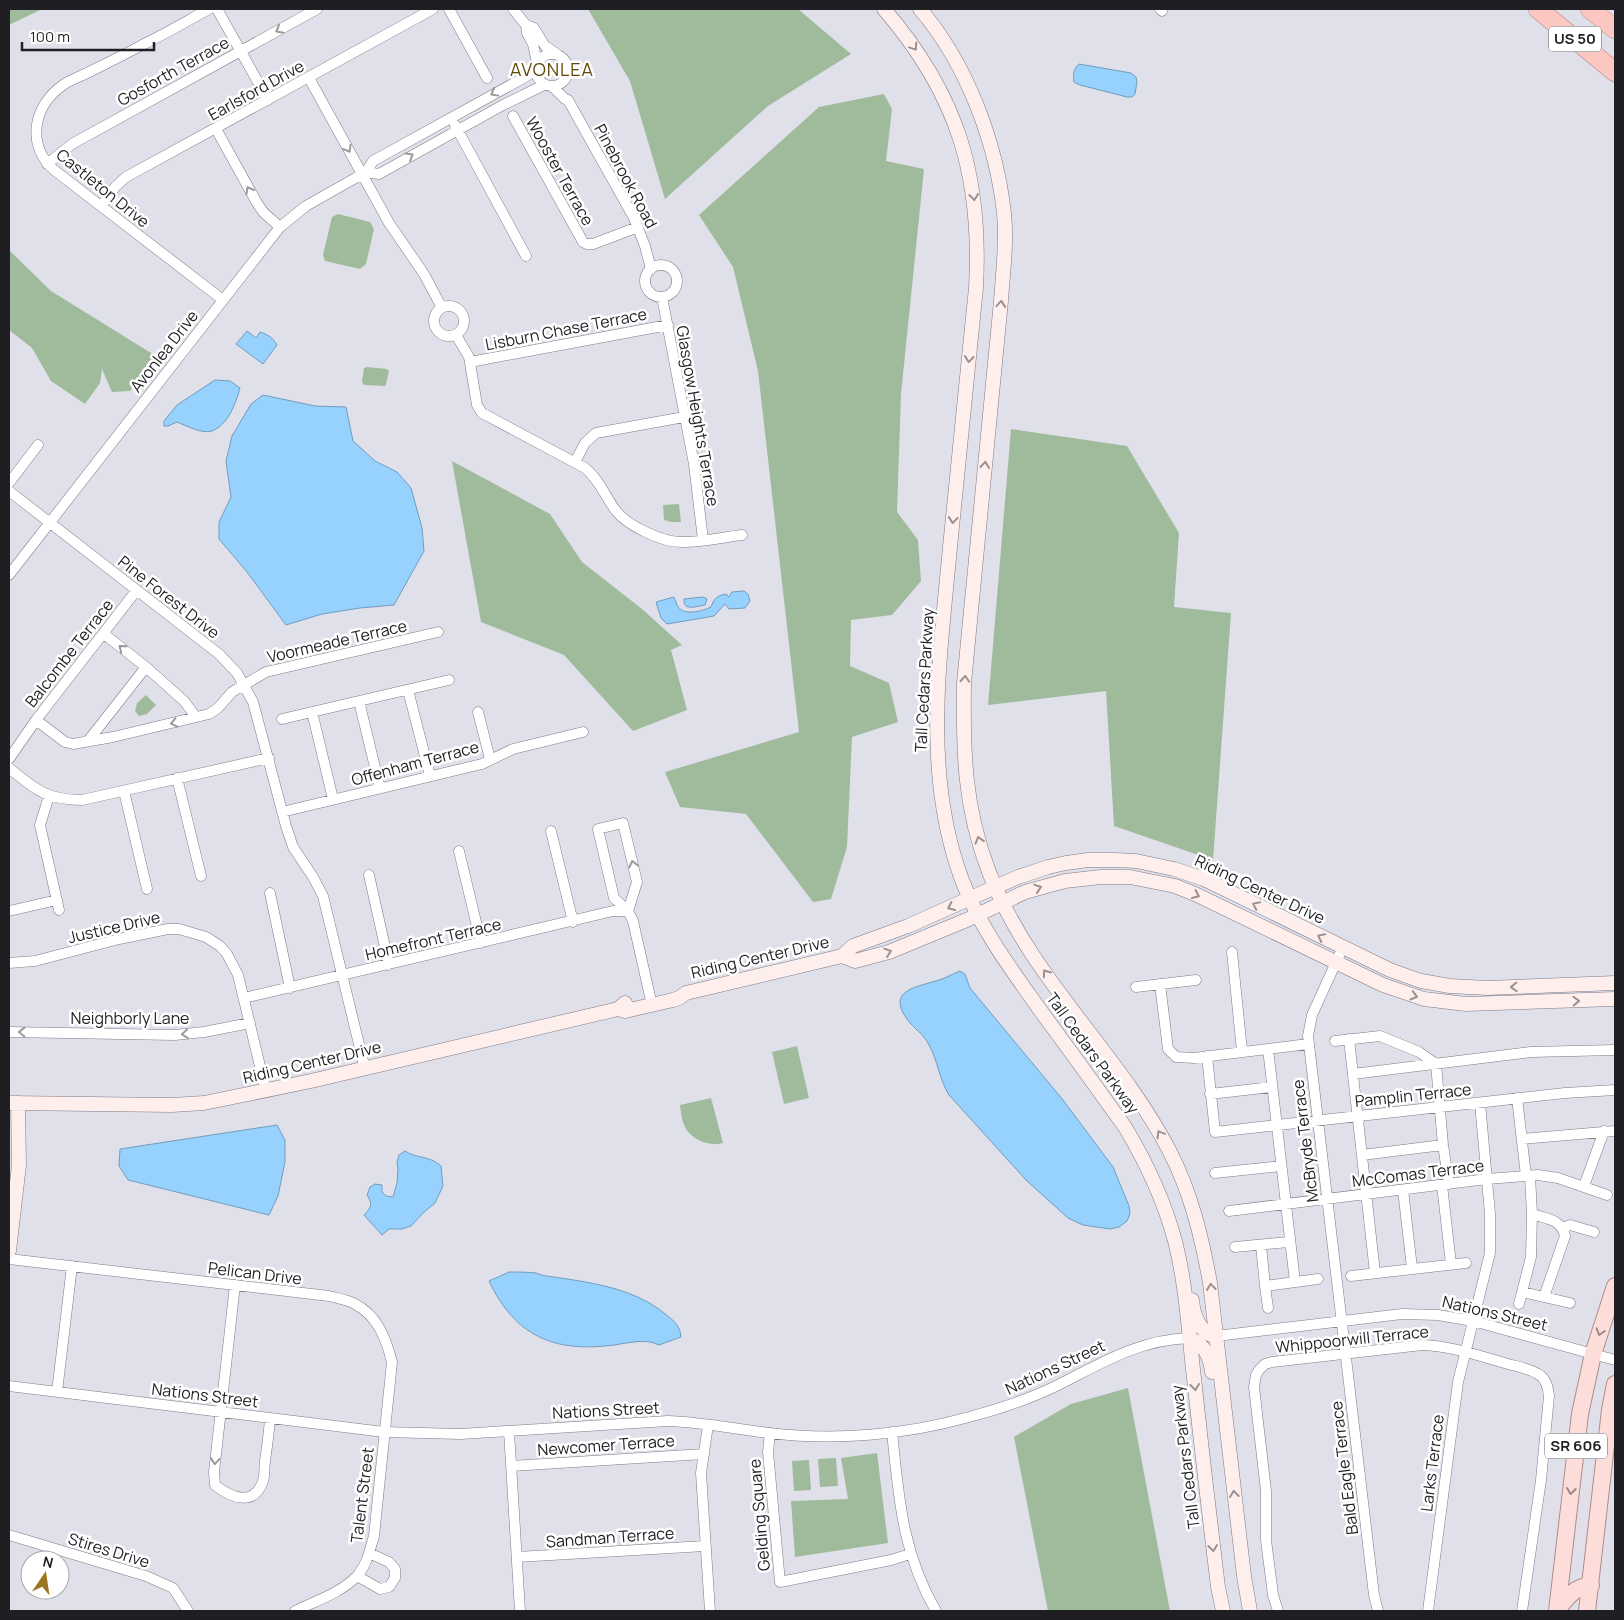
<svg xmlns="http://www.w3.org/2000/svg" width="1624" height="1620" viewBox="0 0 1624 1620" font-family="Manrope,sans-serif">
  <rect width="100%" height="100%" fill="#e0e0eb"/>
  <path fill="#a0bb9c" d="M9,9H42L9,25Z
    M588,9H798L851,54L768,106L665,199L630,81Z
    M884,94L892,109L886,161L924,169L901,394L897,512L918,540L921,581L892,615L851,620L850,666L889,683L898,722L852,737L847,847L831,899L813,902L746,814L680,807L665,772L799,732L758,371L733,267L699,215L819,107Z
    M338,214L370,222L374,229L366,264L360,269L325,261L323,255L332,217Z
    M9,250L51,291L159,358L130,391L112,392L102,369L100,383L85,404L51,381L32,348L9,330Z
    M367,367L387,369L389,371L386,384L385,386L364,385L362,382L364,368Z
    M1011,429L1127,446L1179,533L1174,607L1231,613L1213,860L1114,826L1106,691L988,705Z
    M452,461L550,514L582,562L642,609L682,645L671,650L687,710L633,731L564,655L481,622Z
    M679,504L681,522H671L664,520L663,505Z
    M146,695L156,705L147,714L139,716L135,711L137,703Z
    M797,1046L809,1098L784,1104L772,1052Z
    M711,1098L723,1143C710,1147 693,1140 686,1129C682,1122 681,1113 680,1105Z
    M1128,1388L1170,1611H1048L1014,1437L1071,1404Z
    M877,1453L888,1543L795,1557L791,1501L848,1499L841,1458Z
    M836,1458L838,1486L820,1487L818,1459Z
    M809,1460L811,1490L794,1491L792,1461Z"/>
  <path fill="#96d2fd" stroke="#729cbc" d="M1079,64L1131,73L1136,77L1137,82L1135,94L1132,97H1127L1080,85L1074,82C1073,74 1073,70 1079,64Z
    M247,331L256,338L260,332C269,335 273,338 277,345L263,364L236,344Z
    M215,380L230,381L240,388C236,403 228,425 212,431C201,434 187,426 177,422L168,426H164V421L177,405Z
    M263,395L315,406L346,407L353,441L375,461L397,472L411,488L422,528L424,551L394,605L360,608L322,614L286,625L247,572L219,539V522L231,497L226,461L232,436L251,404Z
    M744,591L748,594L750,601L745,608L729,609L725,604L714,616L667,624L661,618L656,602L674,597C675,600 676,602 677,605C683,617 702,611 711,607C714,599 716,596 726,594L729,597L732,592Z
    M703,597L707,599L705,605C697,606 683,612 684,599Z
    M960,971L965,974L970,988L1063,1100L1113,1167L1129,1206L1130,1214L1127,1221L1119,1227L1110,1229L1083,1225L1068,1218L1026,1180L949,1095C939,1079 938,1061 929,1045C924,1034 913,1028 907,1019C886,990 917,987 939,980C946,978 952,974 960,971Z
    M277,1125L285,1140V1162L278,1196L269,1215L128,1180L119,1166L120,1149Z
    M405,1151C417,1159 429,1155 441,1166L443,1186L435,1203L423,1213L411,1226L402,1229H389L382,1235L364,1215C371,1208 373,1204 367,1195L370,1187L375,1184L382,1185V1192L386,1196L393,1197L397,1183L398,1169L397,1162L399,1155Z
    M509,1272C518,1272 528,1272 536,1273C540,1274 543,1276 547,1276C587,1282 632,1287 664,1313C674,1321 680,1325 681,1337L659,1345C646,1338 628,1343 614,1345C554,1353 515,1336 489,1281Z"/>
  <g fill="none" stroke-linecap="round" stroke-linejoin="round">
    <g stroke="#7c7b86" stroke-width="11">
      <path id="street" d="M209,9C187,21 165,34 142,45C124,55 105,64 87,73C79,77 70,80 63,85C33,106 26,145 54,170L223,300
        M217,9L268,100
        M449,9L487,78
        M513,9L526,25L527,33L533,44L537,63
        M1160,9L1162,11
        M526,25L534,28L545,46L557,54
        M536 70a16 16 0 1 1 32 0a16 16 0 1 1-32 0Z
        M309,78L389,223L424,274L442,308
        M552,86L565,99L568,100L634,218L645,246L651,269
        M513,116L583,242L587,244H593L638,227
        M455,125L526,256
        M216,129L257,203L264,213L280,227
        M47,164L72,144L317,9
        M366,172L379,174L503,105L542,86L546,85
        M101,206L116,186L126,177L433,9
        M645 281a16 16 0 1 1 32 0a16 16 0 1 1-32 0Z
        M662,297L694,464L703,540
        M434 321a15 15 0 1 1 30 0a15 15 0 1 1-30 0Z
        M456,335L469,357L477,405L482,413L585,468C599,479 605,496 616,511C628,526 662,542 681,542C700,543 723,537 742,535
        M470,362L668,325
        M575,462L585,443L596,433L684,417
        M9,483L38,445
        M9,491L219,654L237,673L253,702L286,826L293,847L313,877L323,896L365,1069
        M9,575L280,227L306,206L366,172L373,161L527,76L536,68
        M104,634L146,667L184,701L196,717
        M408,690L430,776
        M359,701L380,788
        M312,712L333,799
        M478,712L490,759
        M282,719L449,680
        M36,720L65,742L73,744L113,737L209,714L218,708L232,692L266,672L438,632
        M88,741L146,667
        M9,759L36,720L136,591
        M9,768C35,789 46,800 82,800L269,758
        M177,778L201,876
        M124,791L147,889
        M49,796L40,825L59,910
        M282,812L482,764L513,749L583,732
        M551,831L573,922
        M459,851L481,943
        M369,875L389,965
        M270,893L290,988
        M9,911L57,900
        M628,911L637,882L623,823L598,829L614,898L628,911L633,921L651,1001
        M1343,947L1312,1015L1308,1036L1374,1595L1378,1611
        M1232,952L1242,1051
        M9,963L35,961L119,939L168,929H179L206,937L220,946L227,954L238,975L266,1091
        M1160,984L1168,1049L1176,1057L1194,1058L1308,1044
        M1136,987L1196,980
        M244,998L613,911H628
        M9,1032L175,1035L204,1032L250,1023
        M1349,1039L1375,1273
        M1335,1041L1380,1036L1419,1052L1436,1064L1443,1145L1449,1184
        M1268,1049L1295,1282
        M1207,1056L1215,1132L1565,1093L1615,1090
        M1353,1074L1531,1052L1615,1050
        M1210,1094L1272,1087
        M1517,1098L1526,1176
        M1522,1139L1615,1131
        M1362,1155L1443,1145
        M1215,1173L1281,1166
        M1530,1176L1532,1214C1548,1219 1561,1219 1565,1236L1544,1297
        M1442,1185L1451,1264
        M1584,1186L1604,1131
        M1403,1190L1412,1268
        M1229,1211L1487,1179L1538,1175L1558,1178L1607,1195
        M1563,1228L1570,1225L1594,1232
        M1261,1245L1265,1286
        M1235,1247L1289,1242
        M9,1259L329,1296C337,1298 348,1300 355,1304C378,1316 386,1339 392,1362L374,1536C370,1549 367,1565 357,1576C341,1593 315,1601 295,1611
        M1351,1276L1466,1263
        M235,1285L214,1472L215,1485C231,1498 254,1507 263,1481C265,1475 264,1468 265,1461C267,1447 269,1433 270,1418
        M1522,1292L1570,1303
        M1519,1304L1531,1257L1532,1214
        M1268,1308L1265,1286L1318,1279
        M1216,1336L1402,1314L1438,1315L1473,1321L1615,1360
        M9,1386L384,1432L460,1434L668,1421C702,1422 735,1429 769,1433C835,1441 905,1435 969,1417C999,1409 1030,1399 1058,1385C1102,1363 1138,1340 1189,1338
        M57,1392L72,1266
        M708,1425L701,1473L710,1611
        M509,1431L520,1611
        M892,1432C899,1499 902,1552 936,1611
        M770,1433L768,1452L780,1582L891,1560L910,1554
        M511,1466L704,1454
        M9,1535L146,1576L173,1588L188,1611
        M517,1557L705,1546
        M357,1576L380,1589L389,1587L395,1578V1569L389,1562L369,1553
        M1278,1611L1273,1595L1266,1540V1491L1254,1387L1256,1375L1259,1370L1265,1364L1272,1362L1422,1345C1452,1346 1480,1356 1508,1364C1519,1367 1532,1369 1541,1376C1547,1381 1548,1389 1549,1396L1541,1480L1522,1611
        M1428,1611L1458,1382L1490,1253V1214L1480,1103"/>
    </g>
    <g stroke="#7c7b86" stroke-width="15">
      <path id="secondary" d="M884,9C958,95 982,176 976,288C967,374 959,460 950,547C940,658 922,773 962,880C980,928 1011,969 1040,1010C1069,1049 1097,1088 1125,1127C1146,1162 1164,1200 1175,1241C1187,1288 1189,1338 1195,1387C1202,1454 1210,1520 1218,1587L1223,1611
        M920,9C967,64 996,142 1004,213C1007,242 1003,272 1001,301L964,683C963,752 964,807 989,872C1029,977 1118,1052 1169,1150C1191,1192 1202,1238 1210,1283L1244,1576L1250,1611
        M842,956L855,961L889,952L969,919L1025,892L1065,881L1101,877H1130L1175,886L1195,894L1383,985L1424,999L1466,1004L1615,999
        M618,1009L625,1011L673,1000L679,998L686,993L842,956L853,946L908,926L1018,877L1048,867L1066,863L1088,860H1115L1136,861L1174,869L1204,879L1390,970L1421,981L1450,986L1487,988L1615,983
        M9,1103L172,1105L204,1103L311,1081L618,1009L625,1003
        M9,1251L19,1165L18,1103
        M1192,1300C1193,1313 1200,1335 1216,1336
        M1189,1338C1205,1344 1210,1357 1212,1372"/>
    </g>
    <g stroke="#af8c89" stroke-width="18">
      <path id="primary" d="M1557,1610C1567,1598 1574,1587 1591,1585
        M1557,1611L1580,1414L1593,1354L1615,1286
        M1587,1611L1610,1410L1615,1384"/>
    </g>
    <g stroke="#af8c89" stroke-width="20">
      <path id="highway" d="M1538,9L1615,72
        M1590,9L1615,29"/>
    </g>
    <use href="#street" stroke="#fff" stroke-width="10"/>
    <use href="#secondary" stroke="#feeeec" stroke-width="14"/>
    <use href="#primary" stroke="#fdddd9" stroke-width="16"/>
    <use href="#highway" stroke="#fcc7c0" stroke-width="19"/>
  </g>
  <defs><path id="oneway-chevron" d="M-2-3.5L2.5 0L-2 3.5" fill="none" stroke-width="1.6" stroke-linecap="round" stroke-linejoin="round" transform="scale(1.25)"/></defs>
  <g stroke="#9a9a9c">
    <use href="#oneway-chevron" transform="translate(279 30) rotate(151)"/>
    <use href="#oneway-chevron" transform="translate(494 93) rotate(151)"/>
    <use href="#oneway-chevron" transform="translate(348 149) rotate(61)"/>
    <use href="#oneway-chevron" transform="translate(410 156) rotate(-30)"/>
    <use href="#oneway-chevron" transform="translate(249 190) rotate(-120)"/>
    <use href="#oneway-chevron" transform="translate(122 648) rotate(-141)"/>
    <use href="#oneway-chevron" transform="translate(174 723) rotate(167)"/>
    <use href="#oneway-chevron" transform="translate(633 864) rotate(-103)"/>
    <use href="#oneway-chevron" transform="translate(22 1032) rotate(-179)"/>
    <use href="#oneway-chevron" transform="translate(185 1034) rotate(175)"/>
    <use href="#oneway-chevron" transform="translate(215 1461) rotate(95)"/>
  </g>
  <g stroke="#9a9192">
    <use href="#oneway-chevron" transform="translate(914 47) rotate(56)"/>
    <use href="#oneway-chevron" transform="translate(974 197) rotate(83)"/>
    <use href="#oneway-chevron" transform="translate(1001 304) rotate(-85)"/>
    <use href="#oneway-chevron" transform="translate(969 359) rotate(96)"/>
    <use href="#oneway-chevron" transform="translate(985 465) rotate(-84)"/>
    <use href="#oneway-chevron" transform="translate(953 520) rotate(95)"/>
    <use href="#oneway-chevron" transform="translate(965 679) rotate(-87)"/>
    <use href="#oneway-chevron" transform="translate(979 840) rotate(-107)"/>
    <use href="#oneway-chevron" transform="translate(1038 888) rotate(-18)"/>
    <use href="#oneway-chevron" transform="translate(1196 895) rotate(24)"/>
    <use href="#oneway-chevron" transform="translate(1256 905) rotate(-154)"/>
    <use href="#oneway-chevron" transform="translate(951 907) rotate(155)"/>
    <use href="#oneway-chevron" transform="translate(1321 937) rotate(-154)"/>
    <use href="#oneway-chevron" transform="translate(888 952) rotate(-19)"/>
    <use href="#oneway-chevron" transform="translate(1046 973) rotate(-125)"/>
    <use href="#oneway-chevron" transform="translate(1514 987) rotate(178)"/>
    <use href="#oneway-chevron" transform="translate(1414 996) rotate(16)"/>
    <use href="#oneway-chevron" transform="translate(1576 1001) rotate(-2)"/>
    <use href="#oneway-chevron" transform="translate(1160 1134) rotate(-121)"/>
    <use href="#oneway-chevron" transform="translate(1211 1287) rotate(-97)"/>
    <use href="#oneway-chevron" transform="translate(1195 1387) rotate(83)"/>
    <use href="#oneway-chevron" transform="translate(1234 1494) rotate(-97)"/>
    <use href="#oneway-chevron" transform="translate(1213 1548) rotate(83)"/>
  </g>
  <g stroke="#998887">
    <use href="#oneway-chevron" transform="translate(1600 1332) rotate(108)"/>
    <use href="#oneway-chevron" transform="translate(1571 1491) rotate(97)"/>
  </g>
  <g text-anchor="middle" stroke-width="5" stroke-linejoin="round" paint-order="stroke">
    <g fill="#fff" stroke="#626265" stroke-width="1">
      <rect x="1549" y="26.5" width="52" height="25" rx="4"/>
      <rect x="1545" y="1433.5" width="62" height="25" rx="4"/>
    </g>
    <g font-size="15" font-weight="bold" fill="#1f1f23">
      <text x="1575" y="44">US 50</text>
      <text x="1576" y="1451">SR 606</text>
    </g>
    <g font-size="16" fill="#1f1f23" stroke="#fff">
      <text transform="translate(173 71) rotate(-29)" y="6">Gosforth Terrace</text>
      <text transform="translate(256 90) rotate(-29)" y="6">Earlsford Drive</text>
      <text transform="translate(560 171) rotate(61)" y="6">Wooster Terrace</text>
      <text transform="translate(626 176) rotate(62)" y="6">Pinebrook Road</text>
      <text transform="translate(103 188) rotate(39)" y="6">Castleton Drive</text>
      <text transform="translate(566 329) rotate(-11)" y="6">Lisburn Chase Terrace</text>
      <text transform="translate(164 351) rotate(-52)" y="6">Avonlea Drive</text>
      <text transform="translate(698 416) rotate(80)" y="6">Glasgow Heights Terrace</text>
      <text transform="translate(169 597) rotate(38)" y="6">Pine Forest Drive</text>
      <text transform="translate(337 641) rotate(-13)" y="6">Voormeade Terrace</text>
      <text transform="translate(69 653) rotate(-52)" y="6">Balcombe Terrace</text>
      <text transform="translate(924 680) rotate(-87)" y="6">Tall Cedars Parkway</text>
      <text transform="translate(415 763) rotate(-15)" y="6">Offenham Terrace</text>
      <text transform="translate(1260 889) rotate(25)" y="6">Riding Center Drive</text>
      <text transform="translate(114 927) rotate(-13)" y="6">Justice Drive</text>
      <text transform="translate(433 939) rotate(-13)" y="6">Homefront Terrace</text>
      <text transform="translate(760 957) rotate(-13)" y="6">Riding Center Drive</text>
      <text x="130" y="1024">Neighborly Lane</text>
      <text transform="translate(1093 1053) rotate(54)" y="6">Tall Cedars Parkway</text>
      <text transform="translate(312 1062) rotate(-13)" y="6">Riding Center Drive</text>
      <text transform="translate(1413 1095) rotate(-6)" y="6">Pamplin Terrace</text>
      <text transform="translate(1305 1141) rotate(-97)" y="6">McBryde Terrace</text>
      <text transform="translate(1418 1173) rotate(-7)" y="6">McComas Terrace</text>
      <text transform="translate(255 1273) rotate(7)" y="6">Pelican Drive</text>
      <text transform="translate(1495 1313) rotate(13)" y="6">Nations Street</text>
      <text transform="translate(1352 1339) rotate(-6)" y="6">Whippoorwill Terrace</text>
      <text transform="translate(1055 1367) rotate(-25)" y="6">Nations Street</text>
      <text transform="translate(205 1395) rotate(7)" y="6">Nations Street</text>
      <text transform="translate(606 1410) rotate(-3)" y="6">Nations Street</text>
      <text transform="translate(606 1445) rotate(-4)" y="6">Newcomer Terrace</text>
      <text transform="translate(1185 1457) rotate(-97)" y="6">Tall Cedars Parkway</text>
      <text transform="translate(1432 1463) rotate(-83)" y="6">Larks Terrace</text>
      <text transform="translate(1344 1468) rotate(-97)" y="6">Bald Eagle Terrace</text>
      <text transform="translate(362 1495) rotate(-83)" y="6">Talent Street</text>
      <text transform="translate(759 1515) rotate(-95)" y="6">Gelding Square</text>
      <text transform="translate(610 1537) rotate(-4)" y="6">Sandman Terrace</text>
      <text transform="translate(109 1550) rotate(17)" y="6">Stires Drive</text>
    </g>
    <g font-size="18" letter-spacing="1" fill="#61470b" stroke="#fff">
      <text x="552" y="76">AVONLEA</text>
    </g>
  </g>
  <rect width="1624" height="1620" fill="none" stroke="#1f1f23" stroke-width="20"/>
  <g transform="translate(45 1575) rotate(13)"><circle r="24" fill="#ffffff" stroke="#a5a5a7"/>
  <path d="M0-4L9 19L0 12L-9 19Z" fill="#9c7522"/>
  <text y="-8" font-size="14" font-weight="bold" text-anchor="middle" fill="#1f1f23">N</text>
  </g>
  <path d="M22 42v8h132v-8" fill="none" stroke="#1f1f23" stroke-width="2.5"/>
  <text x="30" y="42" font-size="15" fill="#1f1f23" stroke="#ffffff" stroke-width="4" paint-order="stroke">100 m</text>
</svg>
